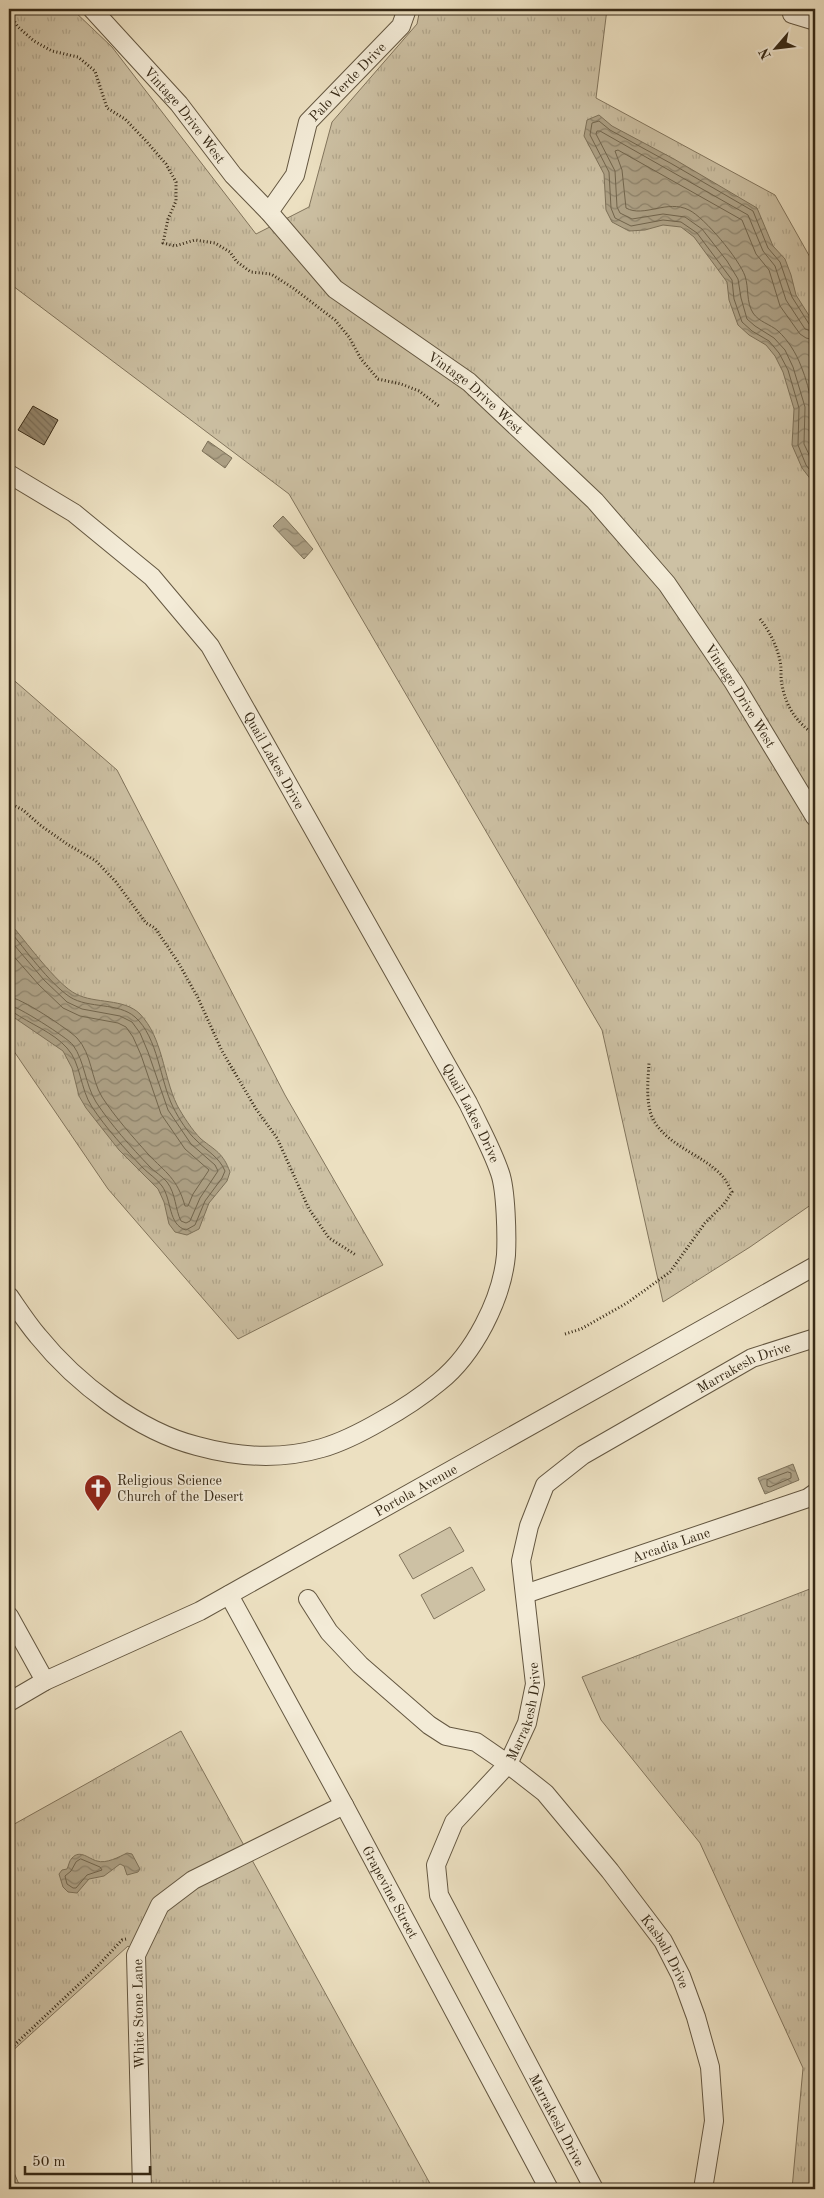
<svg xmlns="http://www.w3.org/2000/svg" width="824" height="2198" viewBox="0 0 824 2198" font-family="'Old Standard TT',serif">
  <defs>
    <pattern id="grass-tufts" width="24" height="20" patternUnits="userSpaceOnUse" patternTransform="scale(1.25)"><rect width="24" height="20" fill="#cdc1a4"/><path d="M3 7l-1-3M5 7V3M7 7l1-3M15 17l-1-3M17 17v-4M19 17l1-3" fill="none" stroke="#b1a68c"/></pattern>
    <pattern id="water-waves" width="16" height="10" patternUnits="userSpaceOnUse" patternTransform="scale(1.25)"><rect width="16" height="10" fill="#aea287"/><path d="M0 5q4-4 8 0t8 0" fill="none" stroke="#8e846d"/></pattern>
    <pattern id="building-back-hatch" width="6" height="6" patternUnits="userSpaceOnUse" patternTransform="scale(1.25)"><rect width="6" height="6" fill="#95886f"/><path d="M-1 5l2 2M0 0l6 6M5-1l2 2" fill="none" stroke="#7a6f5a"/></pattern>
  </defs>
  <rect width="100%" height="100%" fill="#ece0c1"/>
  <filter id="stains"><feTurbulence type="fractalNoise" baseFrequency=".004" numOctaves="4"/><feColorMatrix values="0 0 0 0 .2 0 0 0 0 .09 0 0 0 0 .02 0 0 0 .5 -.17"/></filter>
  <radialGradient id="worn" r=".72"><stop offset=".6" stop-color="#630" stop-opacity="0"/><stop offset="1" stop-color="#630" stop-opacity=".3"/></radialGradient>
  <path fill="url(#grass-tufts)" stroke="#82755d" d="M9,9H72L112,47L256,234L309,207L332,122L417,24L420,9H607L596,98L775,195L815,266V1202L750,1247L663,1302L602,1030L289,494L9,283Z
    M9,676L117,770L285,1095L383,1265L238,1339L108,1189L9,1044Z
    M815,1587V2189H792L803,2068L700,1843L601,1720L582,1677Z
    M181,1731L433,2189H149L139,1956L128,1946L9,2054V1827Z
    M9,2161L21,2189H9Z"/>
  <path fill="#cdc1a4" stroke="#82755d" d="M450,1527L464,1551L413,1579L399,1555Z
    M472,1567L485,1590L434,1619L421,1595Z"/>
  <path fill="url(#water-waves)" stroke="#7e725a" d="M599,115L612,126L674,159L757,208L773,246L785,259L791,275L796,295L815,325V485L802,468L792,445L794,409L783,372L775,356L766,345L749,335L738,325L729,300L727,282L694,237L681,227L663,225L645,230L629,231L612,222L606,210L604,174L584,136L587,120Z
    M208,441L232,458L225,468L202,451Z
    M283,516L313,549L304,559L273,526Z
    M9,922C24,939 57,985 76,994C95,1004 124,998 140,1014C163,1038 163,1076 177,1105C183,1116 192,1130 201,1139C216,1151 223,1153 230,1172L227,1181L209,1203L199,1229L187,1235L175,1232L169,1224L164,1202L158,1189L119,1150L86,1108L79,1096L72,1068L63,1051L9,1014Z
    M793,1464L799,1480L765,1494L758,1478Z
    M127,1853L132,1854L140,1869L138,1872L127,1875L124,1866L120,1864L104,1876L89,1879L77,1893L68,1892L63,1887L59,1874L62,1870L67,1869C69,1865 69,1861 72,1858C80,1849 89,1859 97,1861C106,1864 119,1857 127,1853Z"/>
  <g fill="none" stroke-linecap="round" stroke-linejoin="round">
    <path stroke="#72664e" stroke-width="1" d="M815,326L809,324L792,297L780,262L768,248L753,211L672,164L610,130L599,121L592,123L590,135L609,172L611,208L615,218L631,226L663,220L681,222L697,233L732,280L734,299L742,322L752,331L769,341L779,353L788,370L799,408L798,445L806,465L815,477
      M815,332L805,329L786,300L775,266L763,251L748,215L600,131H597L596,134L615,171L617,207L620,213L632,219L663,214L685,217L702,229L727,261L738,279L741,298L747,319L755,326L774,338L785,350L793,367L805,407L804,444L815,467
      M815,340L806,338L800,334L780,306L769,270L756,254L742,220L618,150L615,151L622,170L626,208C644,218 667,199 689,210C705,218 739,259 745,276C749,288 746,302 753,313C759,322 770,324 778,331C788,340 796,353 801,366C806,378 810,393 812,406C814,421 809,437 815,451
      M9,930C25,949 49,983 70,997C89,1009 118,1002 135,1017C158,1037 160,1081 173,1107C179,1119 188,1133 197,1141C208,1152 219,1157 225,1171L222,1178L205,1201L195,1225L186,1230C168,1225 172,1200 162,1186C157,1179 149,1174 143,1168C125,1149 106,1128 92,1107C80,1089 81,1063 67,1048C53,1032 30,1024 13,1012L9,1011
      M9,939L44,980L67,1002L82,1009L120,1016L132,1022L140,1033L148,1052L168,1110L191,1144L215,1165L218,1171L200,1198L190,1221L186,1223L181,1221C175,1209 176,1194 167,1182C162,1176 155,1172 150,1167C131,1147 111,1125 96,1102C85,1084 85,1062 73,1045C68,1038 16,1005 9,1005
      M9,951L39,985L63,1008L80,1016L118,1023L126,1027L133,1037L141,1055L161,1114L185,1149L209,1170L193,1194L188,1206H185C177,1178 166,1173 148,1154C132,1136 115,1117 102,1097C91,1079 92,1054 77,1038C68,1029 20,997 9,997
      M788,1472L791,1473V1478L770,1487L767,1486V1480Z
      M81,1859L100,1867L102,1870L87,1875L76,1888H73L67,1884L65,1876L71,1871L76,1862Z"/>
  </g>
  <path fill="url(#building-back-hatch)" stroke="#362916" d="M33,406L58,420L44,445L18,430Z"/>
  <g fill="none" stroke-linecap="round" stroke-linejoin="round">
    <g stroke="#645741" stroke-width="20">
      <g id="minor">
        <path id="s1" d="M92,9L179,104L233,175L269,212L335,289L469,382L595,501L667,584L734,683L815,817"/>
        <path d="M792,14L815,21"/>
        <path id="s2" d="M269,212L295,175L308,122L401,26L407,9"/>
        <path id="s3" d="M9,474L74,513L152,577L210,646L468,1103C479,1126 492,1149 500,1173C506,1190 507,1236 506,1255C502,1299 474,1354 439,1382C421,1397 401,1410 381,1421C362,1432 343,1442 322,1448C281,1460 237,1457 197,1446C138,1431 76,1383 38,1336C27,1323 18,1309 9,1296"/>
        <path id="s4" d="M525,1594L808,1498L815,1493"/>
        <path id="s5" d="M229,1595L344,1805L549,2189"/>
        <path id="s6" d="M308,1599L329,1632L360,1665L429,1725L446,1736L476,1742L508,1764L545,1793L610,1871L663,1941L681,1976L696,2017L710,2067L714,2121L703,2189"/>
        <path d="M9,1616L45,1681"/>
        <path id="s7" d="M9,1702L45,1681L200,1611L815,1266"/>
        <path d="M142,2189L136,1955L160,1905L193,1880L344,1805"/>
        <path id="s8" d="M594,2189L439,1895L436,1865L454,1822L508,1764L527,1723L535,1684L521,1561L529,1526L545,1485L583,1455L752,1358L815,1338"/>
      </g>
    </g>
    <path stroke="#362916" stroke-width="3" stroke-dasharray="1 2.5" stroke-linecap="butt" d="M9,13L18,27L34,41L52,51L78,57L95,71L107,108L125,119L147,142L166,164L176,182V201L168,219L163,243L175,246L195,240L215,243L230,252L237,262L251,272L271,274L293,288L335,320L349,337L361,359L378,379L401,384L419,391L440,407
      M760,619C770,632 777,646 780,661C782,669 780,677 782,685C786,707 797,723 815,735
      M9,803L23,810L40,825L67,844L96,861L116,882L146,923L155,928L178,962L198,998L222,1051L256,1109L277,1138L309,1209L329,1238L356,1255
      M565,1334L581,1329L627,1303L670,1272L705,1223L724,1204L732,1192C729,1187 727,1182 724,1178C705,1155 670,1148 654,1121C645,1105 648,1081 649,1063
      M9,2050L91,1973L122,1940L126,1939"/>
    <use href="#minor" stroke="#f3ebd7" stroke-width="18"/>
  </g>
  <defs>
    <g id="church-pin" transform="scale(1.4375)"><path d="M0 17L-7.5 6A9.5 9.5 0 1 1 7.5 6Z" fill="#8f2418" stroke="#f3ebd7"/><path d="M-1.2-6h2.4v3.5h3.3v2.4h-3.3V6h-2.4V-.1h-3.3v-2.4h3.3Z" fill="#fff"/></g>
  </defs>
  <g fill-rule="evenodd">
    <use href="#church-pin" x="98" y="1488"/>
  </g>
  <g text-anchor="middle" stroke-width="4" stroke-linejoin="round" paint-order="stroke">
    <g font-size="14" fill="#362916" stroke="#f3ebd7">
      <text dy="5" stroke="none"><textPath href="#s2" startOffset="156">Palo Verde Drive</textPath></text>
      <text dy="5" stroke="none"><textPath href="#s1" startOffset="141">Vintage Drive West</textPath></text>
      <text dy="5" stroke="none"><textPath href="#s1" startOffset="546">Vintage Drive West</textPath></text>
      <text dy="5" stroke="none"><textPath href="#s1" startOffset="951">Vintage Drive West</textPath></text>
      <text dy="5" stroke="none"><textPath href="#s3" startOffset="398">Quail Lakes Drive</textPath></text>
      <text dy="5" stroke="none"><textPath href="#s3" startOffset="802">Quail Lakes Drive</textPath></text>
      <text dy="5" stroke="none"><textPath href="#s8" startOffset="1009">Marrakesh Drive</textPath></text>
      <text dy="5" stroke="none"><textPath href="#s7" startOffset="459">Portola Avenue</textPath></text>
      <text dy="5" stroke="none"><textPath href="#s4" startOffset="154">Arcadia Lane</textPath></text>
      <text dy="5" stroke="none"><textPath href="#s8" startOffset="544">Marrakesh Drive</textPath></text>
      <text dy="5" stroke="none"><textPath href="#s5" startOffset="338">Grapevine Street</textPath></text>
      <text dy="5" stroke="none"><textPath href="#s6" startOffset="512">Kasbah Drive</textPath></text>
      <text transform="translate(138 2014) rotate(-91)" y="5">White Stone Lane</text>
      <text transform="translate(557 2120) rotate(62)" y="5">Marrakesh Drive</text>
    </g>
    <g font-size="14" fill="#362916" stroke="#f3ebd7" text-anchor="start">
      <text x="117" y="1485">Religious Science<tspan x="117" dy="16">Church of the Desert</tspan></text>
    </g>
  </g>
  <rect width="824" height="2198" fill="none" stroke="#ece0c1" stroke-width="30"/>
  <rect x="10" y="10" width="804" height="2178" fill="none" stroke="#362916" stroke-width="2.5"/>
  <rect x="15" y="15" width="794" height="2168" fill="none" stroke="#362916"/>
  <g transform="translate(776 48) rotate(242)" stroke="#f3ebd7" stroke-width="4" paint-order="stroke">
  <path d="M0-4L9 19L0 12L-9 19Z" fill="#362916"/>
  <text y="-8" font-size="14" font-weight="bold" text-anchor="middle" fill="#362916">N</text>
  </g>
  <path d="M25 2166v8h125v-8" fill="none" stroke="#362916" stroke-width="2.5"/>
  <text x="32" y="2166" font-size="15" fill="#362916" stroke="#f3ebd7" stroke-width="4" paint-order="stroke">50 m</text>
  <rect width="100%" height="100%" filter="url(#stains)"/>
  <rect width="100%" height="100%" fill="url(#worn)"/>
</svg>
